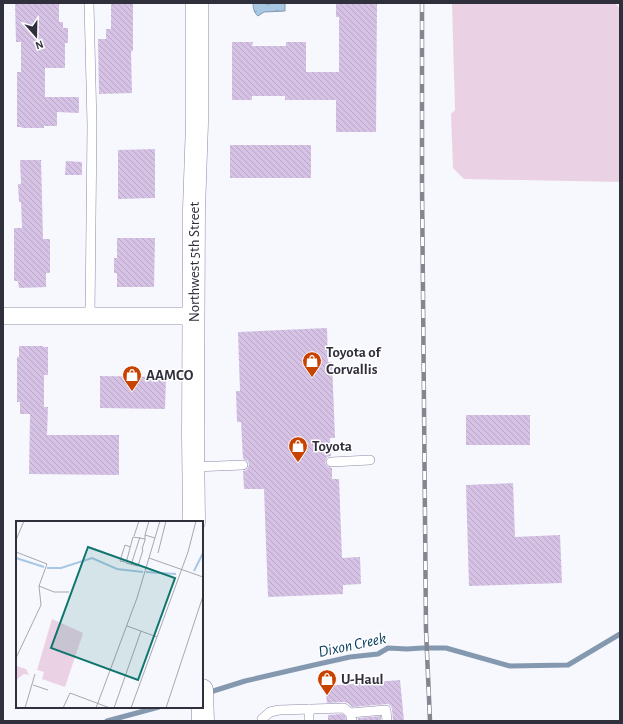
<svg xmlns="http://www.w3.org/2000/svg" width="623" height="724" viewBox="0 0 623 724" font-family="'Alegreya Sans',sans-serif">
  <defs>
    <pattern id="water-ripples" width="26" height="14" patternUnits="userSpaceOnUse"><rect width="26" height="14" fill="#a8c7e2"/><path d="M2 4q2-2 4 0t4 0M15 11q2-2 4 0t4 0" fill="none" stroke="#91abc3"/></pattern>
    <pattern id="building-back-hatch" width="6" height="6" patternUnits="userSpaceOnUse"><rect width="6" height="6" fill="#d5c2e4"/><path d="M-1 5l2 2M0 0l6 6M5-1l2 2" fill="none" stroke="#b7a7c4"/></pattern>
  </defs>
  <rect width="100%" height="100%" fill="#f7f7fe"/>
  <path fill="#ead2e4" d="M452,3H615L620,9V182L464,179L453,168L451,114L455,110Z"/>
  <path fill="url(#water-ripples)" stroke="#8499b0" d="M253,3H285V11L264,12L258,16C254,13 253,8 253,3Z"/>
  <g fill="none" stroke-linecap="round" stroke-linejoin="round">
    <path stroke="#8499b0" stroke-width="5" d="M207,693L245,681L314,665L350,657L378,654L388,648L407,649L422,648H446L510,666L568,665L620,634
      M107,721L159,707"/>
  </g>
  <path fill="url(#building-back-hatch)" d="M15,3H59V22H63V28H68V43H65V68H45V97H79V113L57,112V126H44V128H21L22,127H17V72H21V42H16Z
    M111,3H133V51H131L132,93L99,94L98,39H106V29H111Z
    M336,3H377L376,132H336V100H285V96H252V100H232V42H253L252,46H286V42H306V72H339V17H336Z
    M230,145H311V178H230Z
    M155,149V198L118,199V150Z
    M20,160H41L43,239H50V273H46V287L19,288L18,281H14V228H22L21,202H19L18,184H21Z
    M66,161L82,162V175H65Z
    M117,238H155L154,287H117V273H114V258H117Z
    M327,328L328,362H332L335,438H330L331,456L327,457L325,463L328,467L332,468V479H339L342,558L360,557L361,584L343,585V594L268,597L264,489H244L243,471L247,470L249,465L248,461L243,459L241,422H237L236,391H240L238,332Z
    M19,346H43V347H48V375H44V407H48L47,435H119V475L29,474L30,414H20V402H17V357H19Z
    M100,376L166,377L165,409L100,408Z
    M466,415H530V445H466Z
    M513,483L515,537L560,535L562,583L469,586L466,485Z
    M400,680L404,721H393L392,709L391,706L388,704L352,707L348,703L344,702L327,703L325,686Z
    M342,714L345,716L346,721H328V715Z
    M381,716V721H358V718Z"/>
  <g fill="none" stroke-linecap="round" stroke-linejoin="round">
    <g stroke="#8b89a9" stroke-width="10">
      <path id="lane" d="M89,3L92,125L90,316
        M331,462L370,460
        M193,467L243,465
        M309,709V721
        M350,713L386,710L387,721
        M263,721L262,719L270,712L279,710L344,708L350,713L352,721"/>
    </g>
    <g stroke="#8b89a9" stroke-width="18">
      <path id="street" d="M3,316H194"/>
    </g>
    <g stroke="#8b89a9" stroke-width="23">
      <path id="secondary" d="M194,522L193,435L194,209L197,123V3
        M202,690L203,721"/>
    </g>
    <use href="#lane" stroke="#fff" stroke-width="9"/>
    <use href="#street" stroke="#fff" stroke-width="17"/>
    <use href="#secondary" stroke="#fff" stroke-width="22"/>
    <g stroke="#85858f" stroke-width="4.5">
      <path id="rail" d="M422,3V182L426,630L430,721"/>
    </g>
    <use href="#rail" stroke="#fff" stroke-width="3" stroke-dasharray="9" stroke-linecap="butt"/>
  </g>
  <defs>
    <g id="shop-pin" transform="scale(1)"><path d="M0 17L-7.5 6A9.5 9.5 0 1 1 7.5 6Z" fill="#c94300" stroke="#fff"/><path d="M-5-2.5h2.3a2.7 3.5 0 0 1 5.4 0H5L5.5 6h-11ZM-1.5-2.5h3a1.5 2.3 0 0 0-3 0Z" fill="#fff"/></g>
  </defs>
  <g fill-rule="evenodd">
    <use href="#shop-pin" x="312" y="361"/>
    <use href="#shop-pin" x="132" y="375"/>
    <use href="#shop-pin" x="298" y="446"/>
    <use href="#shop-pin" x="327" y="679"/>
  </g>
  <g text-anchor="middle" stroke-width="3" stroke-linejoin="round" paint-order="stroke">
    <g font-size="15" fill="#302f3c" stroke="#fff">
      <text transform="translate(194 262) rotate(-90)" y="5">Northwest 5th Street</text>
    </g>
    <g font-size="15" font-weight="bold" fill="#302f3c" stroke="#fff" text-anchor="start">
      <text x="326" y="357">Toyota of<tspan x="326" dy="17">Corvallis</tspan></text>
      <text x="146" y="380">AAMCO</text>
      <text x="312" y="451">Toyota</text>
      <text x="341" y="684">U-Haul</text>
    </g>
    <g font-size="16" font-style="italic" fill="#053b5e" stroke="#fff">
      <text transform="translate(352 644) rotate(-12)" y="6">Dixon Creek</text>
    </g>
  </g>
  <g transform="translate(16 521)">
    <rect width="187" height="187" fill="#f7f7fe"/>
    <path d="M36,98L67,112L49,166L26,158L28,151L21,149ZM0,145L10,148L13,154L8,153L0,159Z" fill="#ead2e4"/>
    <path d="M37,99L67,112L56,143L45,138L37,128L33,112Z" fill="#ead2e4"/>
    <path fill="none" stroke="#a8c7e2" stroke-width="2" d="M0,37L28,46M31,47H45L76,37L101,48L127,51M178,50L187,32M130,51L160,53"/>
    <path fill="none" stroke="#a7a7b0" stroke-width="1" d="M129,14L133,0M118,15L123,0M129,18L117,16L110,42L122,45L127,29L126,28L129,19V14L139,17M0,19L8,0M0,31L31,43L23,65L25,84L0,137M142,32L150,0M133,37L187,56M109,41L104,40L109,24L114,26M115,44L124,16M23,65L38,71H53M111,105L141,116M17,164L32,169M9,187L19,153M47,187L54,172L94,187M80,187L121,77L144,0M98,187L125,110M115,187L172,31L180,0M150,187L187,75"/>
    <path fill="#0f766e" fill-opacity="0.15" stroke="#0f766e" stroke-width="2" d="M72,26L159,57L122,159L35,127Z"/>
    <rect width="187" height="187" fill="none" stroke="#302f3c" stroke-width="2"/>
  </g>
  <rect width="623" height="724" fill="none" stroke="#302f3c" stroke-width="8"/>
  <g transform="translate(36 36) rotate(160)" stroke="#ffffff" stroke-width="3" paint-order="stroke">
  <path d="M0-3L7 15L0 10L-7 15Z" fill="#302f3c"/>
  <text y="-6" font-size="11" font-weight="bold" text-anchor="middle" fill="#302f3c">N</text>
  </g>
</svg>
